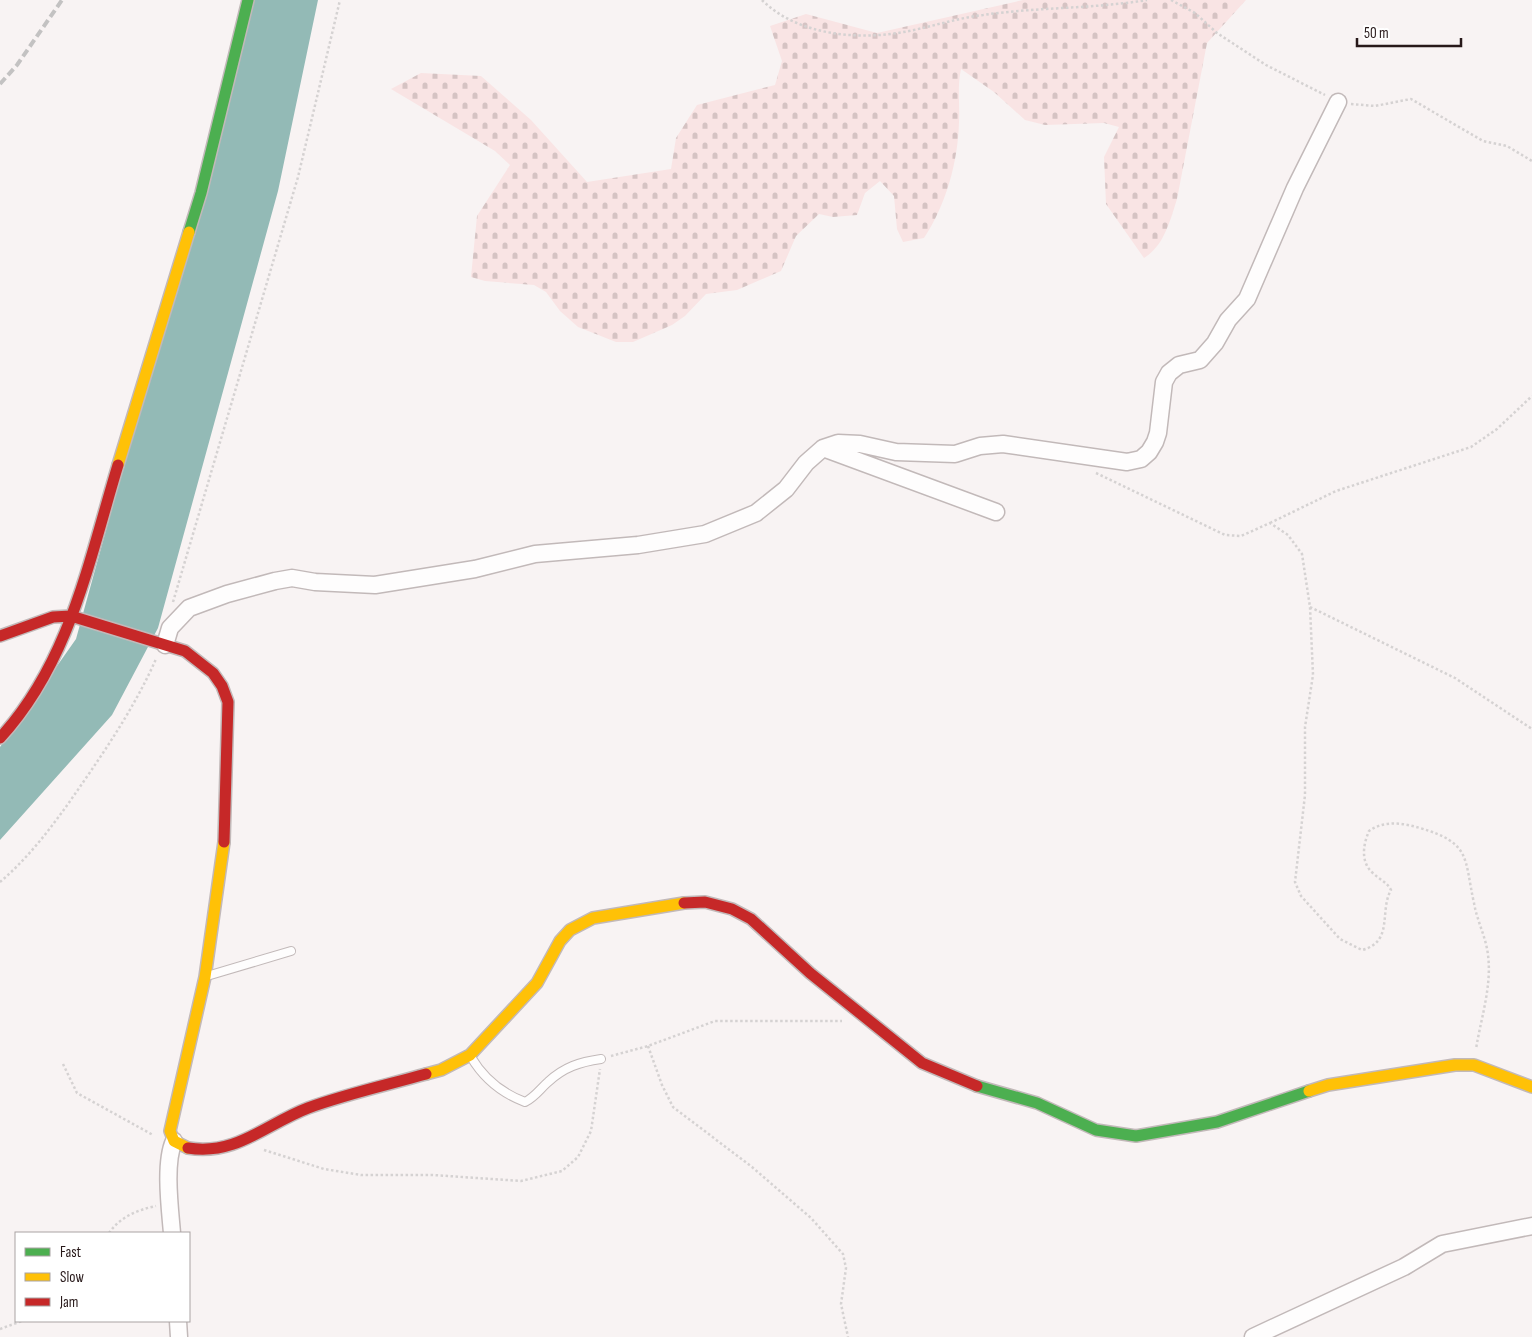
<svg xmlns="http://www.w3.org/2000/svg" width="1532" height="1337" viewBox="0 0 1532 1337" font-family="'Sofia Sans Condensed',sans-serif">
  <defs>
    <pattern id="cemetery-stones" width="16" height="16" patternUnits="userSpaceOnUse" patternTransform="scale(1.25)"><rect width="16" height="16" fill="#f9e4e4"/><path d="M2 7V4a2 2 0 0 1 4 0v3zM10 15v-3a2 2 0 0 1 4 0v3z" fill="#d5c3c3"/></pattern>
  </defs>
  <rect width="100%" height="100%" fill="#f8f3f3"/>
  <path fill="url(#cemetery-stones)" d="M1023,0H1246L1207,43L1177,199C1170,221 1164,246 1144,258L1106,204L1104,157L1119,127L1104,123L1045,125L1025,120L994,92L961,69C957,88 960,103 959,122C958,162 946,205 924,238L903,242L897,229L894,196L880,181L865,193L857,215L833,217L819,214L796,236L781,271L737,290L706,294L685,316L672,325L633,342H616L578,327L560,311L546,292L534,285L485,281L471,277L477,216L510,165L495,151L391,89L421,73L481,76L531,120L587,182L671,169L676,138L697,105L775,85L782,61L770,26L806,14L877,33Z"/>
  <path fill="#93bab6" d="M252,0H318L278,191L158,628L112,715L0,840V747L76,639Z"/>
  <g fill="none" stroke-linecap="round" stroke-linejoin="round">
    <g stroke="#c2b9b9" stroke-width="10">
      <path id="lane" d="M207,976L291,951
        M471,1057C484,1079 501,1093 525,1102C535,1097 540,1089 548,1082C564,1067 580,1062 601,1059"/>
    </g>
    <g stroke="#c2b9b9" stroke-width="19">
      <path id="street" d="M823,448L838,443L860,444L896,452L955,454L980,446L1003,444L1127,462L1141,459L1149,452L1155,442L1158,433L1164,382L1169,373L1179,365L1200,360L1215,343L1228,320L1247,299L1295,188L1338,102
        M165,645L170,628L189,608L227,594L275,581L292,578L315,582L375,585L475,569L535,554L638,545L705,534L756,513L786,489L806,463L823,448L996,512
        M172,1233C170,1209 164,1163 174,1141
        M178,1321L179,1337
        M1253,1337L1404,1267L1442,1244L1532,1226"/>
    </g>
    <g stroke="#c2b9b9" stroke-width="14">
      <path id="fast" d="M189,232L201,193L248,0
        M977,1086L1037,1103L1096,1130L1136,1136L1217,1122L1309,1091"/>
    </g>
    <g stroke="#c2b9b9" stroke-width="14">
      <path id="slow" d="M118,465L189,232
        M426,1074L441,1070L470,1055L537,983L560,941L570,930L593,918L684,903
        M1309,1091L1328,1085L1455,1065H1474L1532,1087
        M188,1148L174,1141L170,1131L205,977L224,842"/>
    </g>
    <g stroke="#c2b9b9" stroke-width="14">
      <path id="jam" d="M0,636L53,617L71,616L185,651L213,673L222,686L228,702L224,842
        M0,738C70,662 89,560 118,465
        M684,903L705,902L732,909L751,919L810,973L922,1063L977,1086
        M188,1148C236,1156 266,1124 308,1108C346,1094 387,1085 426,1074"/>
    </g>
    <path stroke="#d5d2d2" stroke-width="2.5" stroke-dasharray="2.5 2.5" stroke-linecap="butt" d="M762,0C798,36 860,41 909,31C934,26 958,18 983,15C1037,7 1093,9 1147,0
      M1171,0L1195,13L1217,33L1266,65L1325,95
      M1351,104L1375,106L1411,99L1483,141L1507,146L1532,161
      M1096,473L1225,535L1241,536L1270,523L1288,535L1302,554L1310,607L1313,675L1305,727V795L1295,882L1301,896L1340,939L1362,950C1394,942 1379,911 1391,890C1387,882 1380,880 1374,874C1360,863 1363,845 1369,831C1384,820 1403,823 1420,828C1472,843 1464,859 1474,903C1477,921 1486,937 1488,955C1492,986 1481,1018 1476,1049
      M1270,523L1336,491L1471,447L1497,429L1532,396
      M173,602L298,177L340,0
      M1310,607L1455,678L1532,729
      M0,882C26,860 48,832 68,804C100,758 133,711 156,659
      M648,1046L662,1085L673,1107L752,1167L811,1218L843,1254L846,1268L841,1304L848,1337
      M611,1056L648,1046L715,1021H842
      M63,1064L77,1093L153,1135
      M264,1150L324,1169L361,1175H433L521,1181L562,1171L578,1157L591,1131L600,1069
      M109,1233C120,1217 137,1210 156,1206
      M0,1329L22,1321"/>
    <use href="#lane" stroke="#fefdfd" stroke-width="8"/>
    <use href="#street" stroke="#fefdfd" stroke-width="16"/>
    <use href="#fast" stroke="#4caf50" stroke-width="11"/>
    <use href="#slow" stroke="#ffc107" stroke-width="11"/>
    <use href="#jam" stroke="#c62828" stroke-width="11"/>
    <path stroke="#c3c2c2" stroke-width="4" stroke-dasharray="8 4" stroke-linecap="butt" d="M0,84L17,65L62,0"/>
  </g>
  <rect x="15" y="1232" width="175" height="90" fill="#ffffff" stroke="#a9a3a3"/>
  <rect x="25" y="1248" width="25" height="8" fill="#4caf50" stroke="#a9a3a3"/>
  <text x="60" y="1257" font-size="15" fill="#271819">Fast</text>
  <rect x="25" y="1273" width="25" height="8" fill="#ffc107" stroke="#a9a3a3"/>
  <text x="60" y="1282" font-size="15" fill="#271819">Slow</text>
  <rect x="25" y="1298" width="25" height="8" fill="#c62828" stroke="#a9a3a3"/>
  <text x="60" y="1307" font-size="15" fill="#271819">Jam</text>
  <path d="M1357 38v8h104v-8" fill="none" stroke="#271819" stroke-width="2.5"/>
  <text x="1364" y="38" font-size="15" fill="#271819" stroke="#ffffff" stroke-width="4" paint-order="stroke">50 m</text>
</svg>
